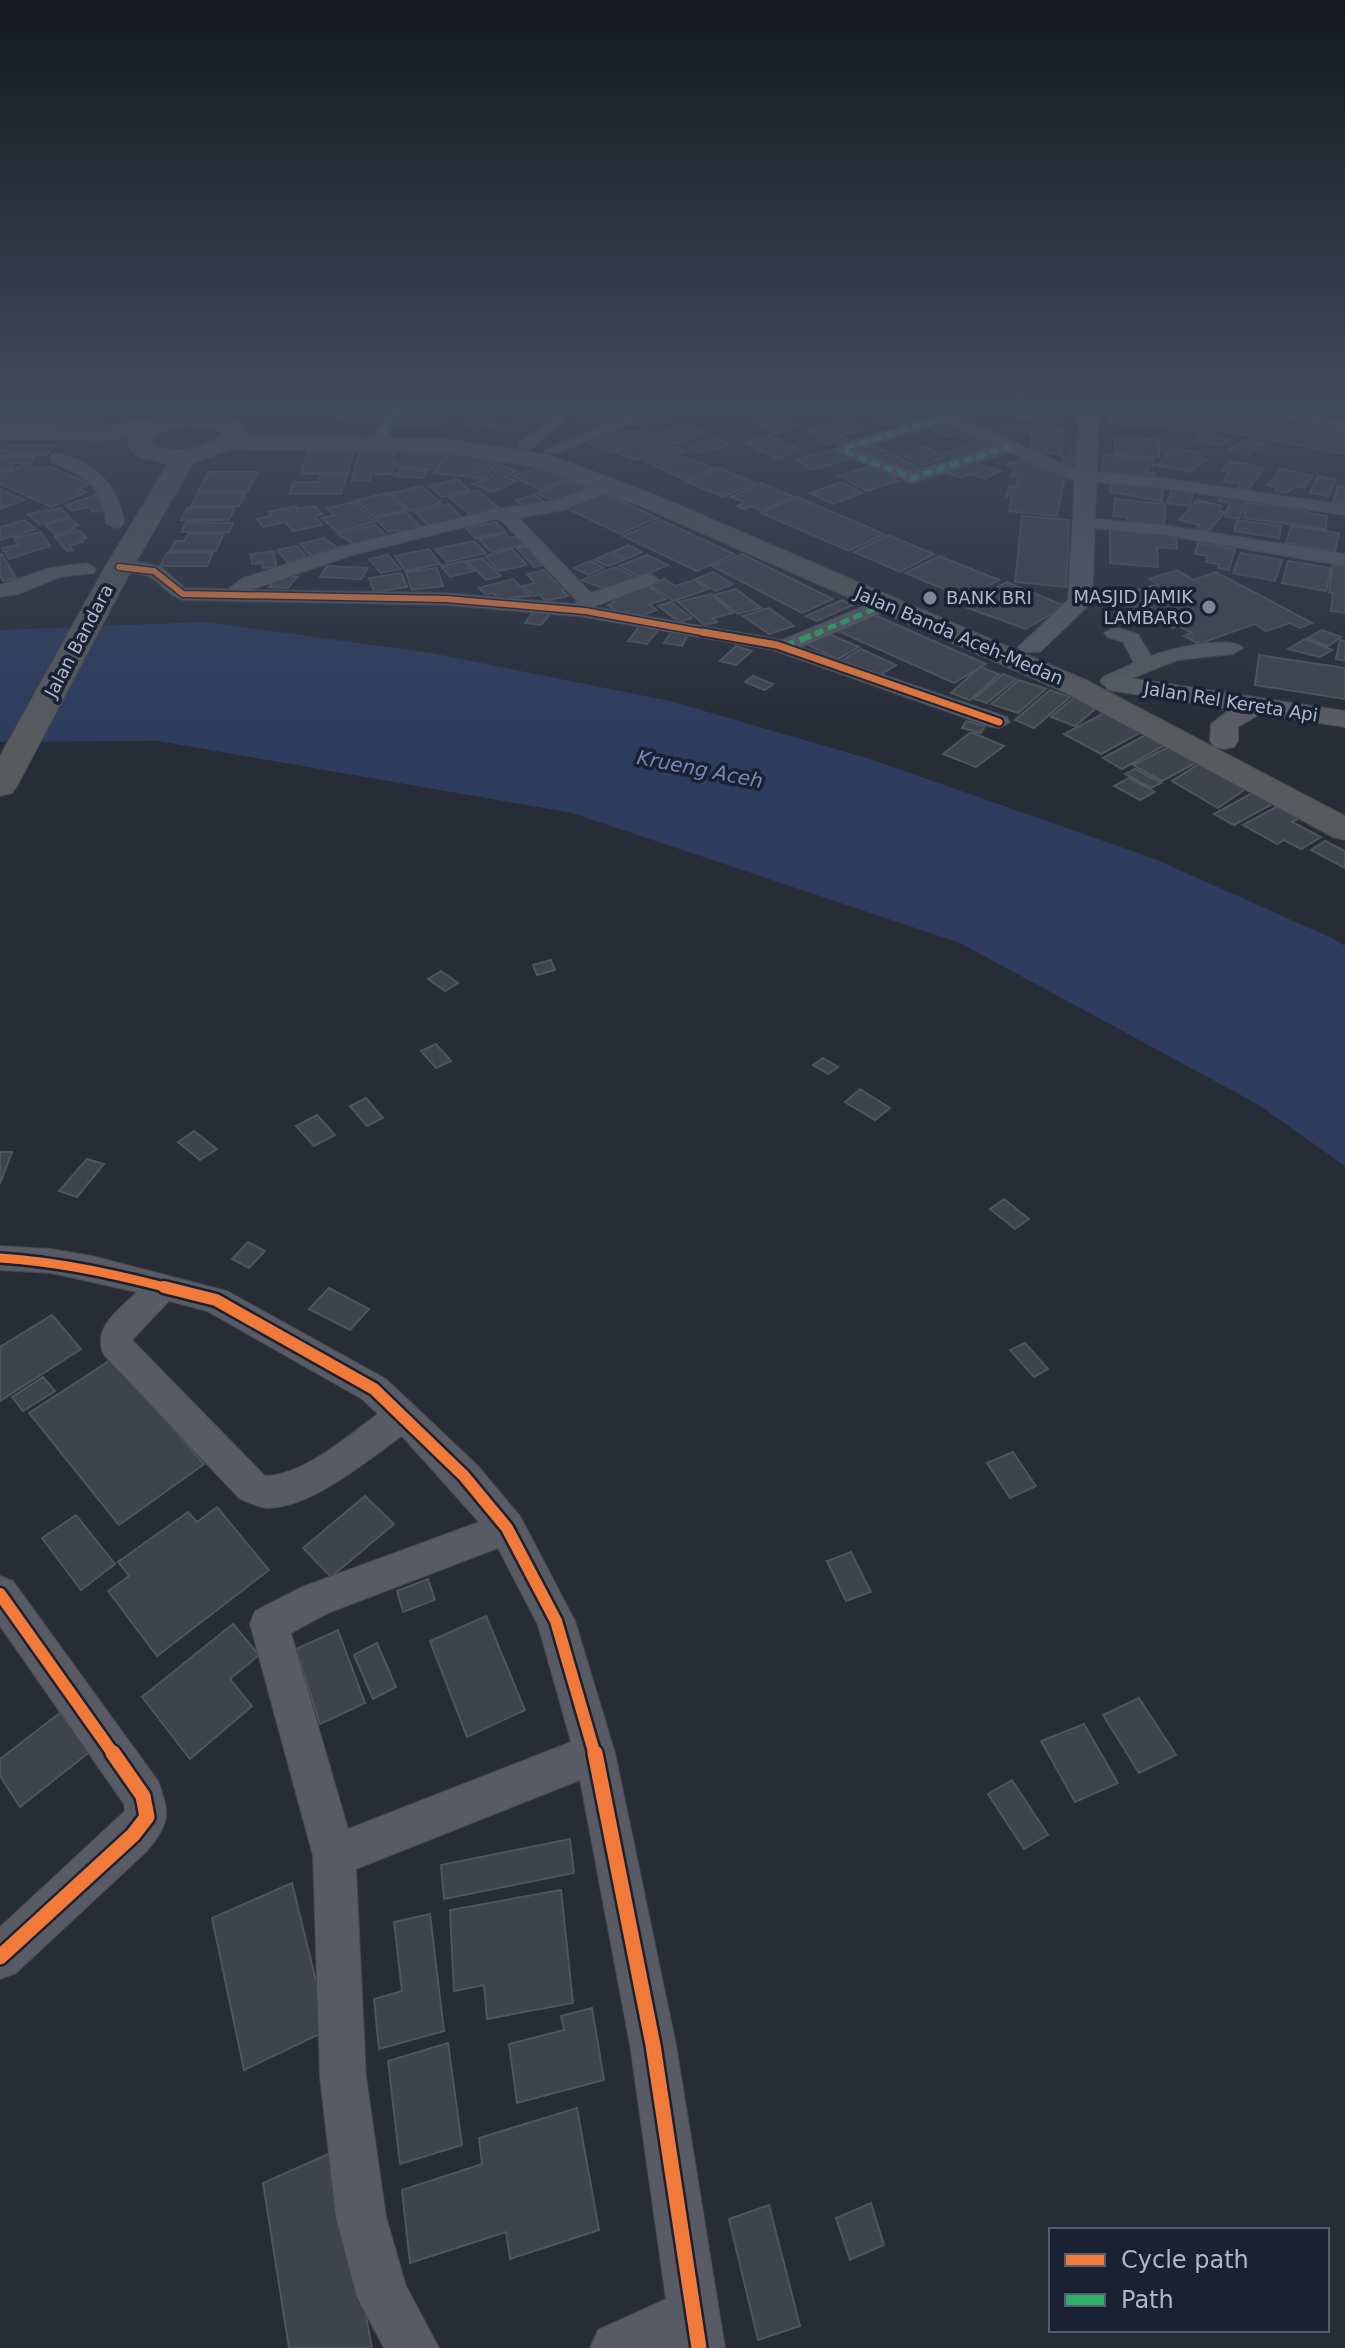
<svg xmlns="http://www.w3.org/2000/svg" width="1345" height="2348" viewBox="0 0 1345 2348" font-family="'DejaVu Sans',sans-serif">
  <rect width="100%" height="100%" fill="#272c37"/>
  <path fill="#2e3c5e" d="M205,622L431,653L670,701L873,760L1155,859L1334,939L1345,946V1166L1259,1105L960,943L572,813L158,741L0,742V630Z"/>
  <path fill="#3f434d" stroke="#4f545f" stroke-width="2" d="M147,406L152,407L137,415L109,407Z
    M356,406H384L391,409L381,421L336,419Z
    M468,406L476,409L496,406L470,416L457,410Z
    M501,406H533L562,414L541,422L517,410L486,421L474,416Z
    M617,406L629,416L598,422L594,419L581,421L572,414L583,412L577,407L581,406Z
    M844,406H882L839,419L827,413Z
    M891,406H907L915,410L900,415L910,420L887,426L863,414Z
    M1108,406L1161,409L1163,427L1109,423Z
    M1167,406H1187L1227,412L1212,432L1168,429Z
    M417,407H447L439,427L389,426L395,413Z
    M1027,408L1063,411L1062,422L1016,418L1017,413Z
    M26,410L23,415L35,414L29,423H0V410Z
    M65,411H104L95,423H55Z
    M782,411L795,418L785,420L797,427L775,434L750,420Z
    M58,412L50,424L38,423L44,413Z
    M1231,413L1345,435V454L1218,430Z
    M654,414L669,419L646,428L631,423Z
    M524,418L538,423L513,433L490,427L498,424L505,426Z
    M473,419L489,425L477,430L461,424Z
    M849,420L865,429L840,436L848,440L829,445L804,431Z
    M952,422L977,436L964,440L954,435L946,437L929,428Z
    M682,424L704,432L636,460L616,452Z
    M1000,424L1063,429L1062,455L1031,450V433L1000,430Z
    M643,429L656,434L611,452L589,443L625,430L633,433Z
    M1204,433L1229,439L1220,446L1196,440Z
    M767,435L801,450L777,459L744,443Z
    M715,437L729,444L703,453L689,447Z
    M1115,437L1159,440V458L1115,454Z
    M980,438L997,446L958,459L944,453Z
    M1246,439L1264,444L1248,455L1230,449Z
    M867,443L885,451L861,457L851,452Z
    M9,445H54L47,455H0V450H6Z
    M676,447L687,451L654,465L643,460Z
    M925,447L946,457L924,465L903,455Z
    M333,449H354L348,473L301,474L308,453L332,452Z
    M396,449L392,474H371L370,481H352L359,450Z
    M835,449L852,458L812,470L796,460Z
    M1180,449L1199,453L1196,456L1208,459L1190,472L1158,465L1171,450Z
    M406,451L447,454L435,470L394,466Z
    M1070,451L1079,452L1077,470L1067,469V463H1062L1063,457L1069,458Z
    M451,453L486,457L469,477L434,473Z
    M889,453L921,468L902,474L871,459Z
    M1104,455L1154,460V466H1148V472L1155,473L1154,480L1101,474Z
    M682,456L713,468L686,480L656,467Z
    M0,457H34L30,463H14L9,471H0Z
    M1023,459L1045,470L1056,471V475L1065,476L1057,516L1009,511L1012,496H1006L1009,486L1016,487L1019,477L1011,476L1014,468L1006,464Z
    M487,461L498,462L483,479L472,478Z
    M970,461L1000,471L985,479L970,474L962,478L947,473Z
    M1230,461L1263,468L1248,490L1237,489L1240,484L1223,481L1229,472L1222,471Z
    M26,464L38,469L48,466L91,484L79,489L87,492L51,507L0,484V474Z
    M500,465L516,471L505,477L517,481L493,492L473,484L489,478Z
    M870,466L884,471L898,481L867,491L839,476Z
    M538,467L548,472L555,469L573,477L540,490L513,476Z
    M719,468L755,483L723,497L687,482Z
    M399,469L427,471L423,478L395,476Z
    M1280,469L1312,476L1304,488L1296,486L1286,493L1275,491L1278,487L1268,485Z
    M209,472H257L248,491H198Z
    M321,475H347L341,494H289L294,482H318Z
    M1318,476L1336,480L1329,496L1310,493Z
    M574,478L592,487L555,502L536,493Z
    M457,479L469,490L442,497L429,486Z
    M1111,480L1163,485L1162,501L1110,492Z
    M842,482L863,493L832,504L810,493Z
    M760,483L793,496L762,511L750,506L744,509L737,506L745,502L731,497Z
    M422,486L441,503L410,511L391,493Z
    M1338,486L1345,487V503L1333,501Z
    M1173,487L1194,490L1189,506L1167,503Z
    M0,489L24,500L0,509Z
    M476,490L498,507L471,515L449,497Z
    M198,493H246L239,506H191Z
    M387,493L406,510L374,517L356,500Z
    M603,493L658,518L620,534L566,508Z
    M97,495L110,508L94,512L88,507L72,511L66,505Z
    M535,495L545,503L526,508L516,500Z
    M1221,496L1246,500L1239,519L1225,517L1230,503L1218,501Z
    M797,497L884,534L849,551L761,513Z
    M1115,499L1166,504L1164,526L1127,522V517L1113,516Z
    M1197,500L1222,506L1219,511L1225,512L1207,533L1195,530L1200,525L1179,520Z
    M354,502L375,522L337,532L322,518L334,515L327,508Z
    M1247,503L1307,509V513L1327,516L1326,529L1244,518Z
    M448,504L463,519L430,527L415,512Z
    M296,506L298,509L315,506L322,514L315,516L322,525L293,531L285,522L263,527L257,519L271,516L268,512Z
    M60,508L70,517L40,525L28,514Z
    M187,508H235L229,520H181Z
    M406,512L423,529L401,534L397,530L388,532L375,518Z
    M1022,516L1069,520L1066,587L1015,582Z
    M70,518L78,525L72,527L76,529L56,535L45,525Z
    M24,520L36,529L0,540V527Z
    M661,520L734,554L697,571L623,536Z
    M1237,520L1281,526L1279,538L1234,531Z
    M186,522L233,523L229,532H181Z
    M496,522L505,532L475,538L466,528Z
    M375,525L387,536L355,544L337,534Z
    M1291,526L1339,533L1335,551L1286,543Z
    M1110,529L1176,535L1177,549L1157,547L1158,567L1110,563Z
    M80,531L86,538L80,540L83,542L69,546L73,550L67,551L55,537Z
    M41,532L50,546L9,559L2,548L18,545L14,538Z
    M224,533L216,551H170L175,541H184L188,534Z
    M505,533L509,538L519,536L527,544L491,552L479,539Z
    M888,535L934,554L900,572L854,552Z
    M324,538L338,548L311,556L300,544Z
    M474,541L486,553L447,562L435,549Z
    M1198,543L1235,549L1229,570L1218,568L1219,564L1206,562L1208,556L1195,554Z
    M531,545L548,564L534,567L517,548Z
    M628,545L642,552L627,559L613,552Z
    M297,546L306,557L287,562L277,550Z
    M429,549L440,564L405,571L395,556Z
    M512,549L527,565L499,571L485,556Z
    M274,551L276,567L263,568L262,563L252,564L251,554Z
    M213,552L207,566H160L167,553Z
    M609,553L624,560L608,566L594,560Z
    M1241,553L1282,560L1275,581L1233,573Z
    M0,554H2L16,578L3,581L0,576Z
    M742,554L833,599L802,613L712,566Z
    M388,555L400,569L381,573L369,559Z
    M647,555L668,565L640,577L619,566Z
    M939,556L999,580L965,598L905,573Z
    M482,558L501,576L486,580L467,561Z
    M464,561L474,571L450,577L441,566Z
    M590,561L604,568L588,575L574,568Z
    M1288,561L1331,568L1326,591L1282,583Z
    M1333,564L1345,566V613L1331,611L1333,593L1329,592Z
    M327,566L368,568L361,579L320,577Z
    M615,567L636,578L607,590L582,580Z
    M437,568L443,586L412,590L406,572Z
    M544,570L555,582L561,581L568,588L562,590L568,596L546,601L540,595L534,596L523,586L535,583L527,574Z
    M1177,570L1194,580L1216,572L1312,623L1300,628L1290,623L1266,631L1254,624L1199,644L1184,636L1192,633L1179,626L1172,628L1149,615L1158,612L1146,606L1133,610L1113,598L1157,584L1149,579Z
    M713,572L733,584L715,591L696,579Z
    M401,573L407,587L374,592L369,578Z
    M278,575L297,577L288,588L269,587Z
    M513,579L530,596L499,599L493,593L485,594L479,588Z
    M664,579L676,586L694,580L708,589L674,601L648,584Z
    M1007,582L1065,606L1026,629L968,608L976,604L970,602Z
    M648,586L666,599L649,604L657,610L634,618L626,611L619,613L608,605L615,602L610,599Z
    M736,589L761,608L738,614L714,595Z
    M711,594L733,613L712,618L717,622L704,625L678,602Z
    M842,600L853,605L817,621L806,616Z
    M671,602L692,618L679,622L658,606Z
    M769,608L794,626L769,634L743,616Z
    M535,610L552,612L541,625L525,623Z
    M872,614L986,664L954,683L840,632Z
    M641,624L660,628L647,644L628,641Z
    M1322,630L1341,637L1328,646L1308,638Z
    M672,631L689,633L682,646L664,643Z
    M824,632L859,647L838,659L804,643Z
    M1305,639L1332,650L1320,657L1288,649Z
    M1340,640L1345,641V661L1336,659Z
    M736,646L752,651L736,665L720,661Z
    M861,649L896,665L876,677L841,661Z
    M1259,655L1345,668V699L1255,685Z
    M980,667L999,674L970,700L951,693Z
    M1003,674L1016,679L987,703L974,699Z
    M753,676L773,684L765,690L745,682Z
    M1019,680L1046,689L1018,713L991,704Z
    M1050,690L1070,697L1034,728L1015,720Z
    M1075,697L1099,706L1075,726L1051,717Z
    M1110,710L1147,729L1101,754L1064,734Z
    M966,721L985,726L981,733L962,728Z
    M1153,731L1172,741L1122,769L1103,758Z
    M971,732L1004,746L976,767L943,754Z
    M1172,745L1201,760L1162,781L1133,765Z
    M1199,764L1247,788L1218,808L1172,781Z
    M1135,769L1161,783L1151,788L1125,774Z
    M1129,778L1155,792L1140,800L1114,786Z
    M1256,791L1276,802L1234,825L1214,814Z
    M1278,806L1299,818L1292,822L1321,837L1301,849L1284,840L1277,844L1243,825Z
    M1325,841L1345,851V868L1311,850Z
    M551,960L555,970L537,975L533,965Z
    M441,971L458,983L445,991L428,979Z
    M436,1044L451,1061L436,1068L421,1051Z
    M823,1058L838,1067L828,1074L813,1065Z
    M860,1089L890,1108L875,1120L845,1102Z
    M366,1098L383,1118L367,1126L350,1106Z
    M317,1115L335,1135L314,1146L296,1126Z
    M194,1131L217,1149L200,1160L178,1142Z
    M0,1152H12L0,1184Z
    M87,1159L104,1164L77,1197L59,1191Z
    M1004,1199L1029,1219L1015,1229L990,1209Z
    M248,1242L265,1251L249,1268L232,1259Z
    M329,1288L369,1309L350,1330L309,1309Z
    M52,1315L81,1349L0,1401V1347Z
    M1025,1343L1048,1369L1034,1377L1010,1350Z
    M112,1359L204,1464L119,1525L29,1413Z
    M43,1377L55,1391L23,1411L12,1397Z
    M1013,1452L1036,1486L1010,1498L987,1463Z
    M365,1496L394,1524L331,1577L303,1548Z
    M217,1507L269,1570L157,1656L108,1591L129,1576L118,1562L188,1512L197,1522Z
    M76,1515L115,1564L81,1590L42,1538Z
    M851,1552L871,1592L846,1601L827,1561Z
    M428,1579L435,1600L403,1612L397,1591Z
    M486,1616L525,1710L467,1737L430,1641Z
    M233,1624L259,1655L230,1679L252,1706L190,1759L142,1697Z
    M338,1630L365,1703L320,1724L296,1649Z
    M377,1643L396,1687L373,1699L354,1655Z
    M1139,1698L1176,1755L1139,1773L1103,1715Z
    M69,1706L97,1746L20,1807L0,1776V1759Z
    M1084,1724L1118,1783L1075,1802L1041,1741Z
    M1012,1780L1048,1835L1024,1849L988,1794Z
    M570,1839L574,1873L444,1899L441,1865Z
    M292,1883L328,2030L244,2070L212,1918Z
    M561,1890L573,2003L487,2019L484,1985L454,1991L450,1910Z
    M430,1914L444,2031L379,2049L374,1999L402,1991L394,1922Z
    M592,2008L604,2080L517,2103L509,2044L564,2030L561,2016Z
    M448,2043L462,2145L400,2164L388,2061Z
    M577,2108L599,2230L510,2259L506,2232L410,2263L402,2190L482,2164L479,2138Z
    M335,2151L372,2348H289L263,2183Z
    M871,2203L884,2245L850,2260L836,2218Z
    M769,2205L800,2326L758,2340L729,2219Z"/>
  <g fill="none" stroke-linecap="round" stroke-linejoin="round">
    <g stroke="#444750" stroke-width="2">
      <path id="minor" d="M396,406H417L395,419L389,438H377L375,435L380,416Z
        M651,406H674L558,453H546L544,450Z
        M915,406H936L1076,470L1161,478L1345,505V515L1161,488L1073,480L1009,452L912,483L836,451L839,445L933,416ZM946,423L995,445L913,472L856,450Z
        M1246,406H1274L1345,423V433L1248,409Z
        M558,413L564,415V421L531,449H519V443Z
        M58,453C95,463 119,485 124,523L121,527L115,528L106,523C101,483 86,477 52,462L50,458L52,454Z
        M611,480L617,481L620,485L617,489L563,510L519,518L591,593L649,573L658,579L656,583L593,607L782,640L879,600H893L896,604L893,608L801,647L1007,717L1010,722L999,728L991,727L773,650L585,617L446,605L183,600C166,595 161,581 146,575C134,570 120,577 110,567L119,561L144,563L161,567L185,588L228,589L243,578L340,547L496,509L553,501ZM496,519L501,520L577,601L575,604L446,593L251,590L352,555Z
        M1084,518L1164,525L1345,554V566L1164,535L1078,527L1075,523L1078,519Z
        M87,563L96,569L94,573L60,577L18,594L0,597V585L50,568Z
        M1114,627L1138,634L1151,656C1168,649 1231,634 1243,648L1233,654L1178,660L1110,687L1103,685L1100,681L1103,677L1134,663L1123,642L1107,637L1104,633Z
        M0,1246L51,1249L92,1256L227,1291L386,1379L477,1465L520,1516L575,1621L615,1753L676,2045L725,2348H590L598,2330L666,2299L630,2045L580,1780L356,1869L366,2077L386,2217L406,2286L439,2348H384L357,2297L336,2217L320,2077L313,1856L250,1624L255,1611L302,1587L479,1522L402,1436C367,1460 313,1507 269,1508C259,1508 247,1502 239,1498L104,1355C91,1328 119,1310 137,1292L51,1273L0,1270ZM169,1301L207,1311L362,1399L378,1414C347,1436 306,1474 265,1476L132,1340ZM498,1548L538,1625L571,1742L348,1829L291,1633L328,1613Z
        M0,1576L13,1581L158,1781C171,1814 169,1823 148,1850L16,1973L0,1979V1927L125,1811L124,1804L0,1626Z"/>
    </g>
    <g stroke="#444953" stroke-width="2">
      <path id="major" d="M1079,406H1099L1092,602L1040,652H1022L1018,647L1068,600Z
        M1117,676L1345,711V727L1260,714L1238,727V741L1234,747L1224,749L1214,747L1210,741L1211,724L1230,709L1108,690L1104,684L1108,678Z"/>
    </g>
    <g stroke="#444852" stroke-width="2">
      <path id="highway" d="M185,412L219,414L240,422L246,435L447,439L549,455L658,496L1086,680L1345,816V840L1333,837L1064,692L640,506L535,467L447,453L232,449L193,463L133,567L17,786L12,793L0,796V756L105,567L168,464L140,457L131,451L126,437L108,440L0,439V425L108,426ZM185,426L215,428L222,434C204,450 172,456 151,443L150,440L163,431Z"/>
    </g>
    <use href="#minor" fill="#585b64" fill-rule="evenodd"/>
    <use href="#major" fill="#5a5d67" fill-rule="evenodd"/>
    <use href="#highway" fill="#585a5e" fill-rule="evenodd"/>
    <path stroke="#2db169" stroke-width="5" stroke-dasharray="9 5" stroke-linecap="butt" d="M948,417L845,448L844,451L912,478L1010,446
      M383,435L388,416L409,406
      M815,634L886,604"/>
    <path stroke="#2db169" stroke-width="6" stroke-dasharray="12 6" stroke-linecap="butt" d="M783,647L820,632"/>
    <g stroke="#1a2132" stroke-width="9">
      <path id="cycleway-far4" d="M119,567L154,571L183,594L446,599L585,611L713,634"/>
    </g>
    <g stroke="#1a2132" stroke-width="11">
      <path id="cycleway-far3" d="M702,632L777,645L999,722"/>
    </g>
    <g stroke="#1a2132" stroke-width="14">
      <path id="cycleway-far2" d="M0,1258C60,1262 114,1274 172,1289"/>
    </g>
    <g stroke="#1a2132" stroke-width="17">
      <path id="cycleway-far1" d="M164,1287L216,1300L374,1389L464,1476L507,1528L556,1621L595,1755
        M0,1594L114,1755"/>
    </g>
    <g stroke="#1a2132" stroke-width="20">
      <path id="cycleway" d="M595,1753L653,2045L699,2348
        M0,1957L133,1835L147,1817L143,1796L113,1753"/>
    </g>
    <use href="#cycleway-far4" stroke="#f17a3a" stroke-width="6"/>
    <use href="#cycleway-far3" stroke="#f17a3a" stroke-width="7"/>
    <use href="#cycleway-far2" stroke="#f17a3a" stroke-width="9"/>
    <use href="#cycleway-far1" stroke="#f17a3a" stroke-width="12"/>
    <use href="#cycleway" stroke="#f17a3a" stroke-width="15"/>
  </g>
  <linearGradient id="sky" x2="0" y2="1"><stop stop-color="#15181e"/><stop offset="0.55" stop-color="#414b5e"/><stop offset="1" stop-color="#414b5e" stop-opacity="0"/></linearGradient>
  <rect width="1345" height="735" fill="url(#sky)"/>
  <g fill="#808696" stroke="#1a2132" stroke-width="3">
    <circle cx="930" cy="598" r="8"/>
    <circle cx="1209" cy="607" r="8"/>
  </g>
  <g text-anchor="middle" stroke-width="7" stroke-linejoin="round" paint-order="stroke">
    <g font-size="18" fill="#b0b7c9" stroke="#1a2132" text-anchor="end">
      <text x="1193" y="603">MASJID JAMIK<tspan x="1193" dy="21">LAMBARO</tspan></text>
      <text x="946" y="604" text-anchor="start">BANK BRI</text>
    </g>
    <g font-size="18" fill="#b0b7c9" stroke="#1a2132">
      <text transform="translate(959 636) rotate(23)" y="6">Jalan Banda Aceh-Medan</text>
      <text transform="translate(79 641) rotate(-62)" y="6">Jalan Bandara</text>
      <text transform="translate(1231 702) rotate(9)" y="6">Jalan Rel Kereta Api</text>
    </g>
    <g font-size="20" font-style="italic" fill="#7588b3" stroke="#1a2132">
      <text transform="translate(700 769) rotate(11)" y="7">Krueng Aceh</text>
    </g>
  </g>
  <rect x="1049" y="2228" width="280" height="104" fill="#1a2132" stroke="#565d6e" stroke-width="2"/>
  <rect x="1065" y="2254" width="40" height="12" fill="#f17a3a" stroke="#565d6e" stroke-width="2"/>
  <text x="1121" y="2268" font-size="24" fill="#b0b7c9">Cycle path</text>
  <rect x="1065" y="2294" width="40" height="12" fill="#2db169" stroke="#565d6e" stroke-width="2"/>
  <text x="1121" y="2308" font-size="24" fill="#b0b7c9">Path</text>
</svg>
